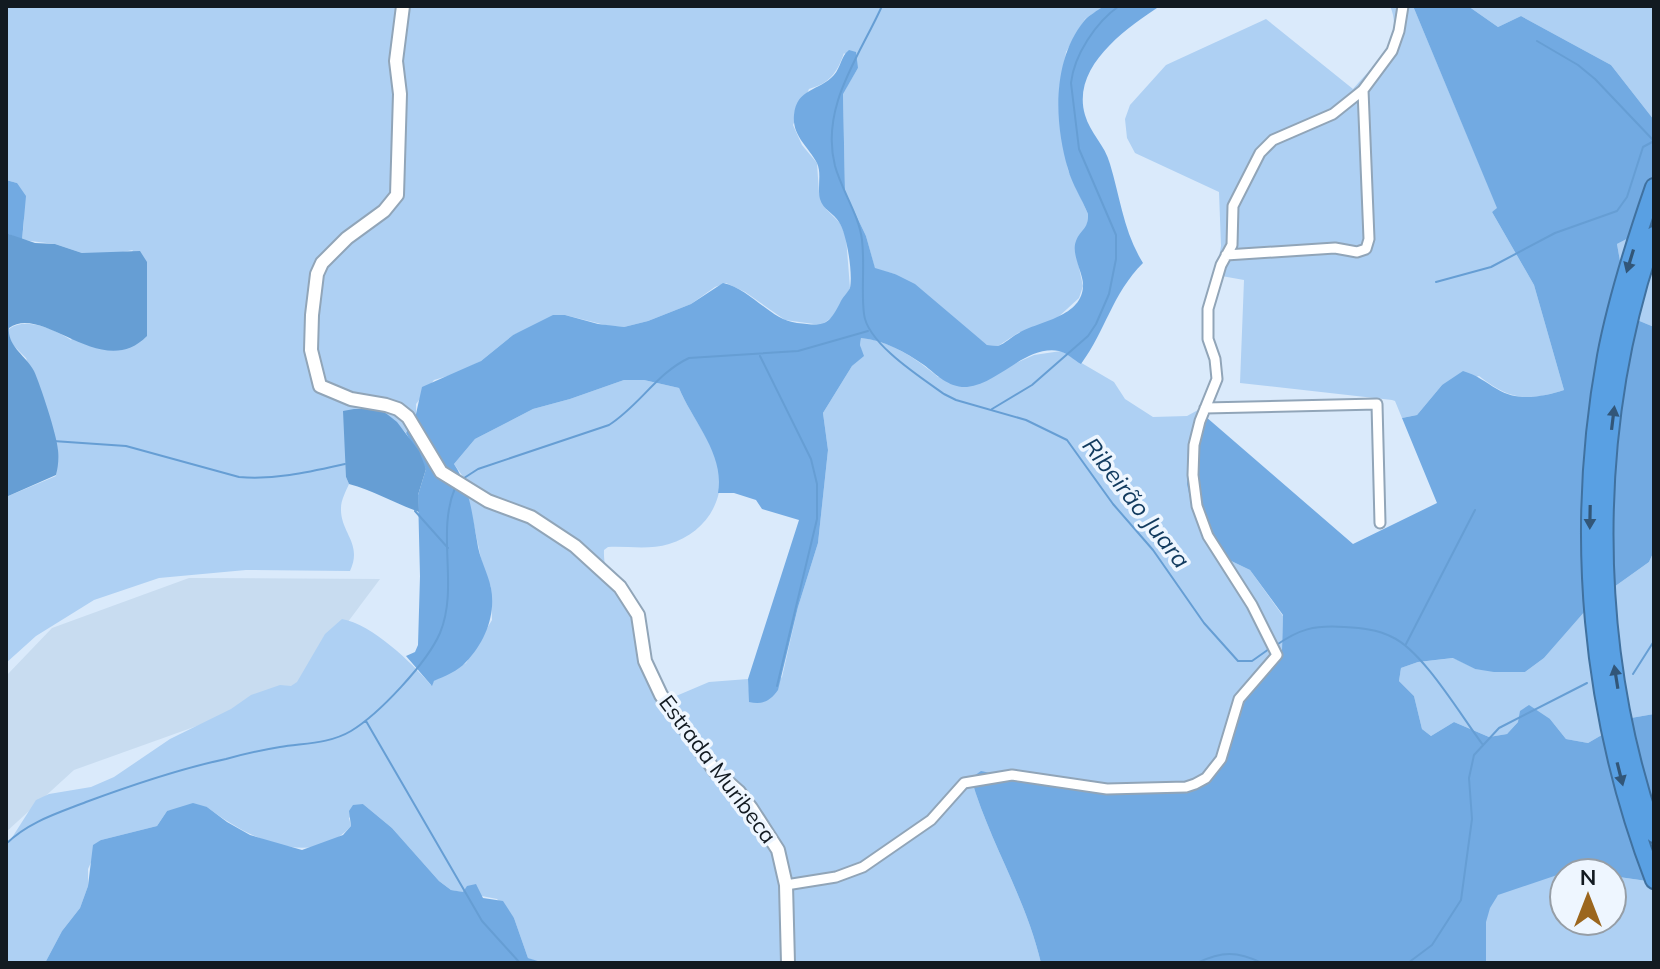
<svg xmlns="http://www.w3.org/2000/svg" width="1660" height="969" viewBox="0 0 1660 969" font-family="Mulish,sans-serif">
  <rect width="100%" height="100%" fill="#daeafb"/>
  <path fill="#c8dcf0" d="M189,578L380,579L297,690L74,770L6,832V676L52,628Z"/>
  <path fill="#aed0f3" d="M6,6H1104L1085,19L1066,52L1059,90V118L1068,170L1088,214L1087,227L1076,254L1083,286L1079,298L1055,320L1018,333L998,346L987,345L895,274L875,269L866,236L845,192L843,93L858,68L844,53C837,73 830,83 809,89L793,125L802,145L817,163L819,193L826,209L840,223L846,237L850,288L834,316L821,325L785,320L745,292L726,283L715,287L691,304L648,321L624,327L609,326L565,315L513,335L481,361L458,373L434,380L416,404V414L406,433L387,414L346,477L349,484C346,491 341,500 341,508C340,533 363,543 350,571L246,570L159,578L94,600L36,636L6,663V497L56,476L58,450L26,358L12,344L8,336L9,329C26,316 56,330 71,340L133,250L118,253H82L55,244L22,240L24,221L17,183L6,180Z
    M1390,6H1413L1498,209L1492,212L1534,285L1564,390C1527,402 1510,400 1479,376L1442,385L1417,415L1402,418L1395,401L1392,400L1240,383L1244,280L1216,275L1221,246L1219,192L1135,153L1127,138L1125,119L1130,105L1166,65L1266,19L1353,89C1373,66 1405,39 1390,6Z
    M1468,6H1654V120L1611,65L1521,16L1498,27Z
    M1654,225V327L1630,317L1617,244Z
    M861,338C889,340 917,359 938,377L1005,368L1034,355L1061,351L1114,382L1125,399L1153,417L1187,416L1198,410L1188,445L1225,558L1250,570L1283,616L1282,650L1257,674L1222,751L1204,775L1179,788L971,778C989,841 1026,898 1041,963L538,962L528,958L514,918L497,899L451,890L439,881L392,828L363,804L349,818L351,826C311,871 246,837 207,807L167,811L157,826L101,840L88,869V886L80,908L62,931L45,963H6V847L36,800L49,794L91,787L114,777L170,739L231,709L251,695L280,685L291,686L297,682L325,634L342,619C373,625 411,662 431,685L434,681L466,663L492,620L491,587L483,568L464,478L454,464L475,439L533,409L570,399L624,380H644L679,388C689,412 707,434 716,458C730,497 706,533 669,544C650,550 628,546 608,547L604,550C603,574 613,579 631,593L643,669L655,697L669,699L709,682L748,679L750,702L782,677L798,607L818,543L828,450L823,413L852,366L863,356L860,345Z
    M1654,551V714L1631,718L1588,743L1566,739L1550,719L1518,722L1507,734L1489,737L1454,722L1431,736L1422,729L1414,696L1399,681L1401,668L1418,662L1454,658L1475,669L1525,672L1544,658L1593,602L1649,562Z
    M1572,870L1597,873H1564V921H1612V876L1654,882V963H1486C1480,946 1482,908 1498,895C1510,885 1556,874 1572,870Z"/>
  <path fill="#72aae2" d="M1104,6H1160C1125,29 1071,67 1085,115C1090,133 1105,145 1110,164C1120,197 1124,233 1143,263C1112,294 1106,330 1081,364C1074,360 1067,353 1059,351C1025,345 999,384 967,387C949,388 937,375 924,365C905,352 884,340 861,338L860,345L864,356L852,366L823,413L828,450L818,543L798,607L778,690C770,701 763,705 749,702L748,679L799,520L762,509L756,500L734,493H718C725,454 693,422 679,388L644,380H624L570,399L533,409L475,439L454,464C470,488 472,514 477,541C479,558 488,573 491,588C496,615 485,642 466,662C458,671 445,676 434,681L432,686L406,656L415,652L418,645L420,576L418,495L426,469L406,433L416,414L422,387L481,361L513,335L553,315H565L598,324L624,327L648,321L691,304L723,283C751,289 770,320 797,323C823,326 828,327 840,303C842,298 848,292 850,288C853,274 847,234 839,222C834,213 823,210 820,199C817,187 822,174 817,163C808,146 792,136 794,115C796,88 820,91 834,75C841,67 841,56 849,50L856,52L858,68L843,94L845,192L866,236L875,268L895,274L915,284L987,345L998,346C1006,343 1011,337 1019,333C1039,321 1085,317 1083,283C1082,271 1071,253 1076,241C1081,228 1088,231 1088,214C1082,199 1072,184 1068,169C1054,122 1052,61 1084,21C1089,15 1097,11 1104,6Z
    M1413,6H1468L1498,27L1521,16L1611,65L1654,120V225L1617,244L1630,317L1654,327V551L1649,562L1593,602L1544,658L1525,672H1494L1475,669L1453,658L1418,662L1401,668L1399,681L1414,696L1422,729L1431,736L1454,722L1489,737L1507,734L1518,722L1520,711L1529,705L1550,719L1566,739L1588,743L1631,718L1654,714V882L1612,876V873L1572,870L1498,895L1490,908L1486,922V963H1041C1026,898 989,841 971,778L981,771L1037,783L1179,788L1204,775L1222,751L1234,698L1248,680L1282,650L1283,615L1250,570L1225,558L1207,539L1193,512L1187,484L1188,445L1198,410L1353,544L1437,503L1402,418L1417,415L1442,385L1463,371C1477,375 1485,382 1497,389C1518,402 1542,397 1564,390L1534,285L1492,212L1497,208Z
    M6,180L17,183L26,196L22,240L6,233Z
    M193,803L207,807L227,822L250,835L302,850L343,835L351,826L349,811L353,805L363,804L392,828L439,881L451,890L463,892L467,886L476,884L483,898L503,901L514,918L528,958L544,963H45L62,931L80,908L88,886L93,845L101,840L157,826L167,811Z"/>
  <path fill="#669ed4" d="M6,233L35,243L55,244L82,253L140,251L147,262V336C102,382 43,303 9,328C7,346 26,356 34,371C40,384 57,435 58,450C59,458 58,468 56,475L6,497Z
    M354,409H378L387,414L397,422L419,451L426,469L418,495L419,512C395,503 374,491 349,484L346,477L343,411Z"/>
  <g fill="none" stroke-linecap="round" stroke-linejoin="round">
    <path stroke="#669ed4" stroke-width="2" d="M882,6C859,57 820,107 835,166C842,191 859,215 862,240C865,265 861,290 864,314C867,343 920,377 944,394L956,400L1026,420L1067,440L1113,504L1153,550L1204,623L1238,661H1252L1269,649
      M1436,282L1491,267L1555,233L1617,211L1627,197L1643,147L1654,141L1595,79L1578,65L1537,41
      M760,356L811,459L817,484V519L777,686
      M992,409L1032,385L1088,336L1096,324L1109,294L1116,259V235L1079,149L1071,83C1074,55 1096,22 1119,6
      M53,441L126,446L239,477C276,480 309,472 345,464
      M461,480L478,469L609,425C639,406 657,373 689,358L798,351L868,331
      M415,511L448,548
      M1406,644L1475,510
      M1275,646C1299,629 1314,625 1344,627C1360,628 1377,629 1392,637C1423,651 1461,716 1483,745
      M1633,674L1654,641
      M366,721L482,921L520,963
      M6,844C28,822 58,813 86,802C132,785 178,769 226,759C244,754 262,750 280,747C304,743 329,744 351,731C379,714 427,663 440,633C459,587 436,533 455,488
      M1197,963C1222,951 1237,951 1262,963
      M1408,963L1432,945L1461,900L1472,819L1469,778L1474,755L1499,728L1587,683"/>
    <g stroke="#91a5b8" stroke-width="13">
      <path id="street" d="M1226,255L1335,248L1357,252L1366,249L1369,239L1363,90
        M1205,408L1377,404L1380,523
        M786,885L836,877L863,867L931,820L964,783L1012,775L1107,789L1186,787L1195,784L1206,778L1221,759L1239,699L1277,655L1252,605L1208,536L1197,506L1193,475L1194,445L1200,421L1217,379L1215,359L1208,339V309L1221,265L1232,245L1233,206L1260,153L1273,140L1333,114L1363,90L1392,51L1399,31L1403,6"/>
    </g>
    <g stroke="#91a5b8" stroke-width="16">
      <path id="secondary" d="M403,6L396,61L400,94L397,195L384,211L347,238L322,263L317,274L312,315L311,350L320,386L351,399L386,405L398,409L408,417L441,472L488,501L531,517L575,546L620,587L638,615L645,661L661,695L715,771L739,792L751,808L778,850L786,885L788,963"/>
    </g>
    <g stroke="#40719f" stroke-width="20">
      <path id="highway" d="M1654,187C1635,242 1617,298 1606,356C1574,532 1590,713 1654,880
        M1654,235C1588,425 1588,644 1654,834"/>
    </g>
    <use href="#street" stroke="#fff" stroke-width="9"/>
    <use href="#secondary" stroke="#fff" stroke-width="12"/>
    <use href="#highway" stroke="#59a0e3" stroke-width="16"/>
  </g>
  <defs><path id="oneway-solid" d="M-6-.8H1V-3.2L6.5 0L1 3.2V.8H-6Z" transform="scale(2)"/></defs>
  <g fill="#325678">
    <use href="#oneway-solid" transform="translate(1630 261) rotate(107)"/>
    <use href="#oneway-solid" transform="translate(1613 418) rotate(-83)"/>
    <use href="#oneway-solid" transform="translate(1590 517) rotate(91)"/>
    <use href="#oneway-solid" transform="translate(1616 677) rotate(-99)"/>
    <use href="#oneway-solid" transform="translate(1620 774) rotate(76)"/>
  </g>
  <g text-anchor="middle" stroke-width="7" stroke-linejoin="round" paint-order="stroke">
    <g font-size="22" fill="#121a21" stroke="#eef6ff">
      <text transform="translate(718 769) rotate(53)" y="8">Estrada Muribeca</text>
    </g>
    <g font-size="24" font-style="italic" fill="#123b5f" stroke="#eef6ff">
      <text transform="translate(1136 503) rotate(52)" y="8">Ribeirão Juara</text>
    </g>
  </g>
  <rect width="1660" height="969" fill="none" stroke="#121a21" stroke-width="16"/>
  <g transform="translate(1588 897)"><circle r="38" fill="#eef6ff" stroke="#969ea6" stroke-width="2"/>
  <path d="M0-6L14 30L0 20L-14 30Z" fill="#9b661e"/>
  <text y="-12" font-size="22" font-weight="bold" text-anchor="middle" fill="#121a21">N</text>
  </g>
</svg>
